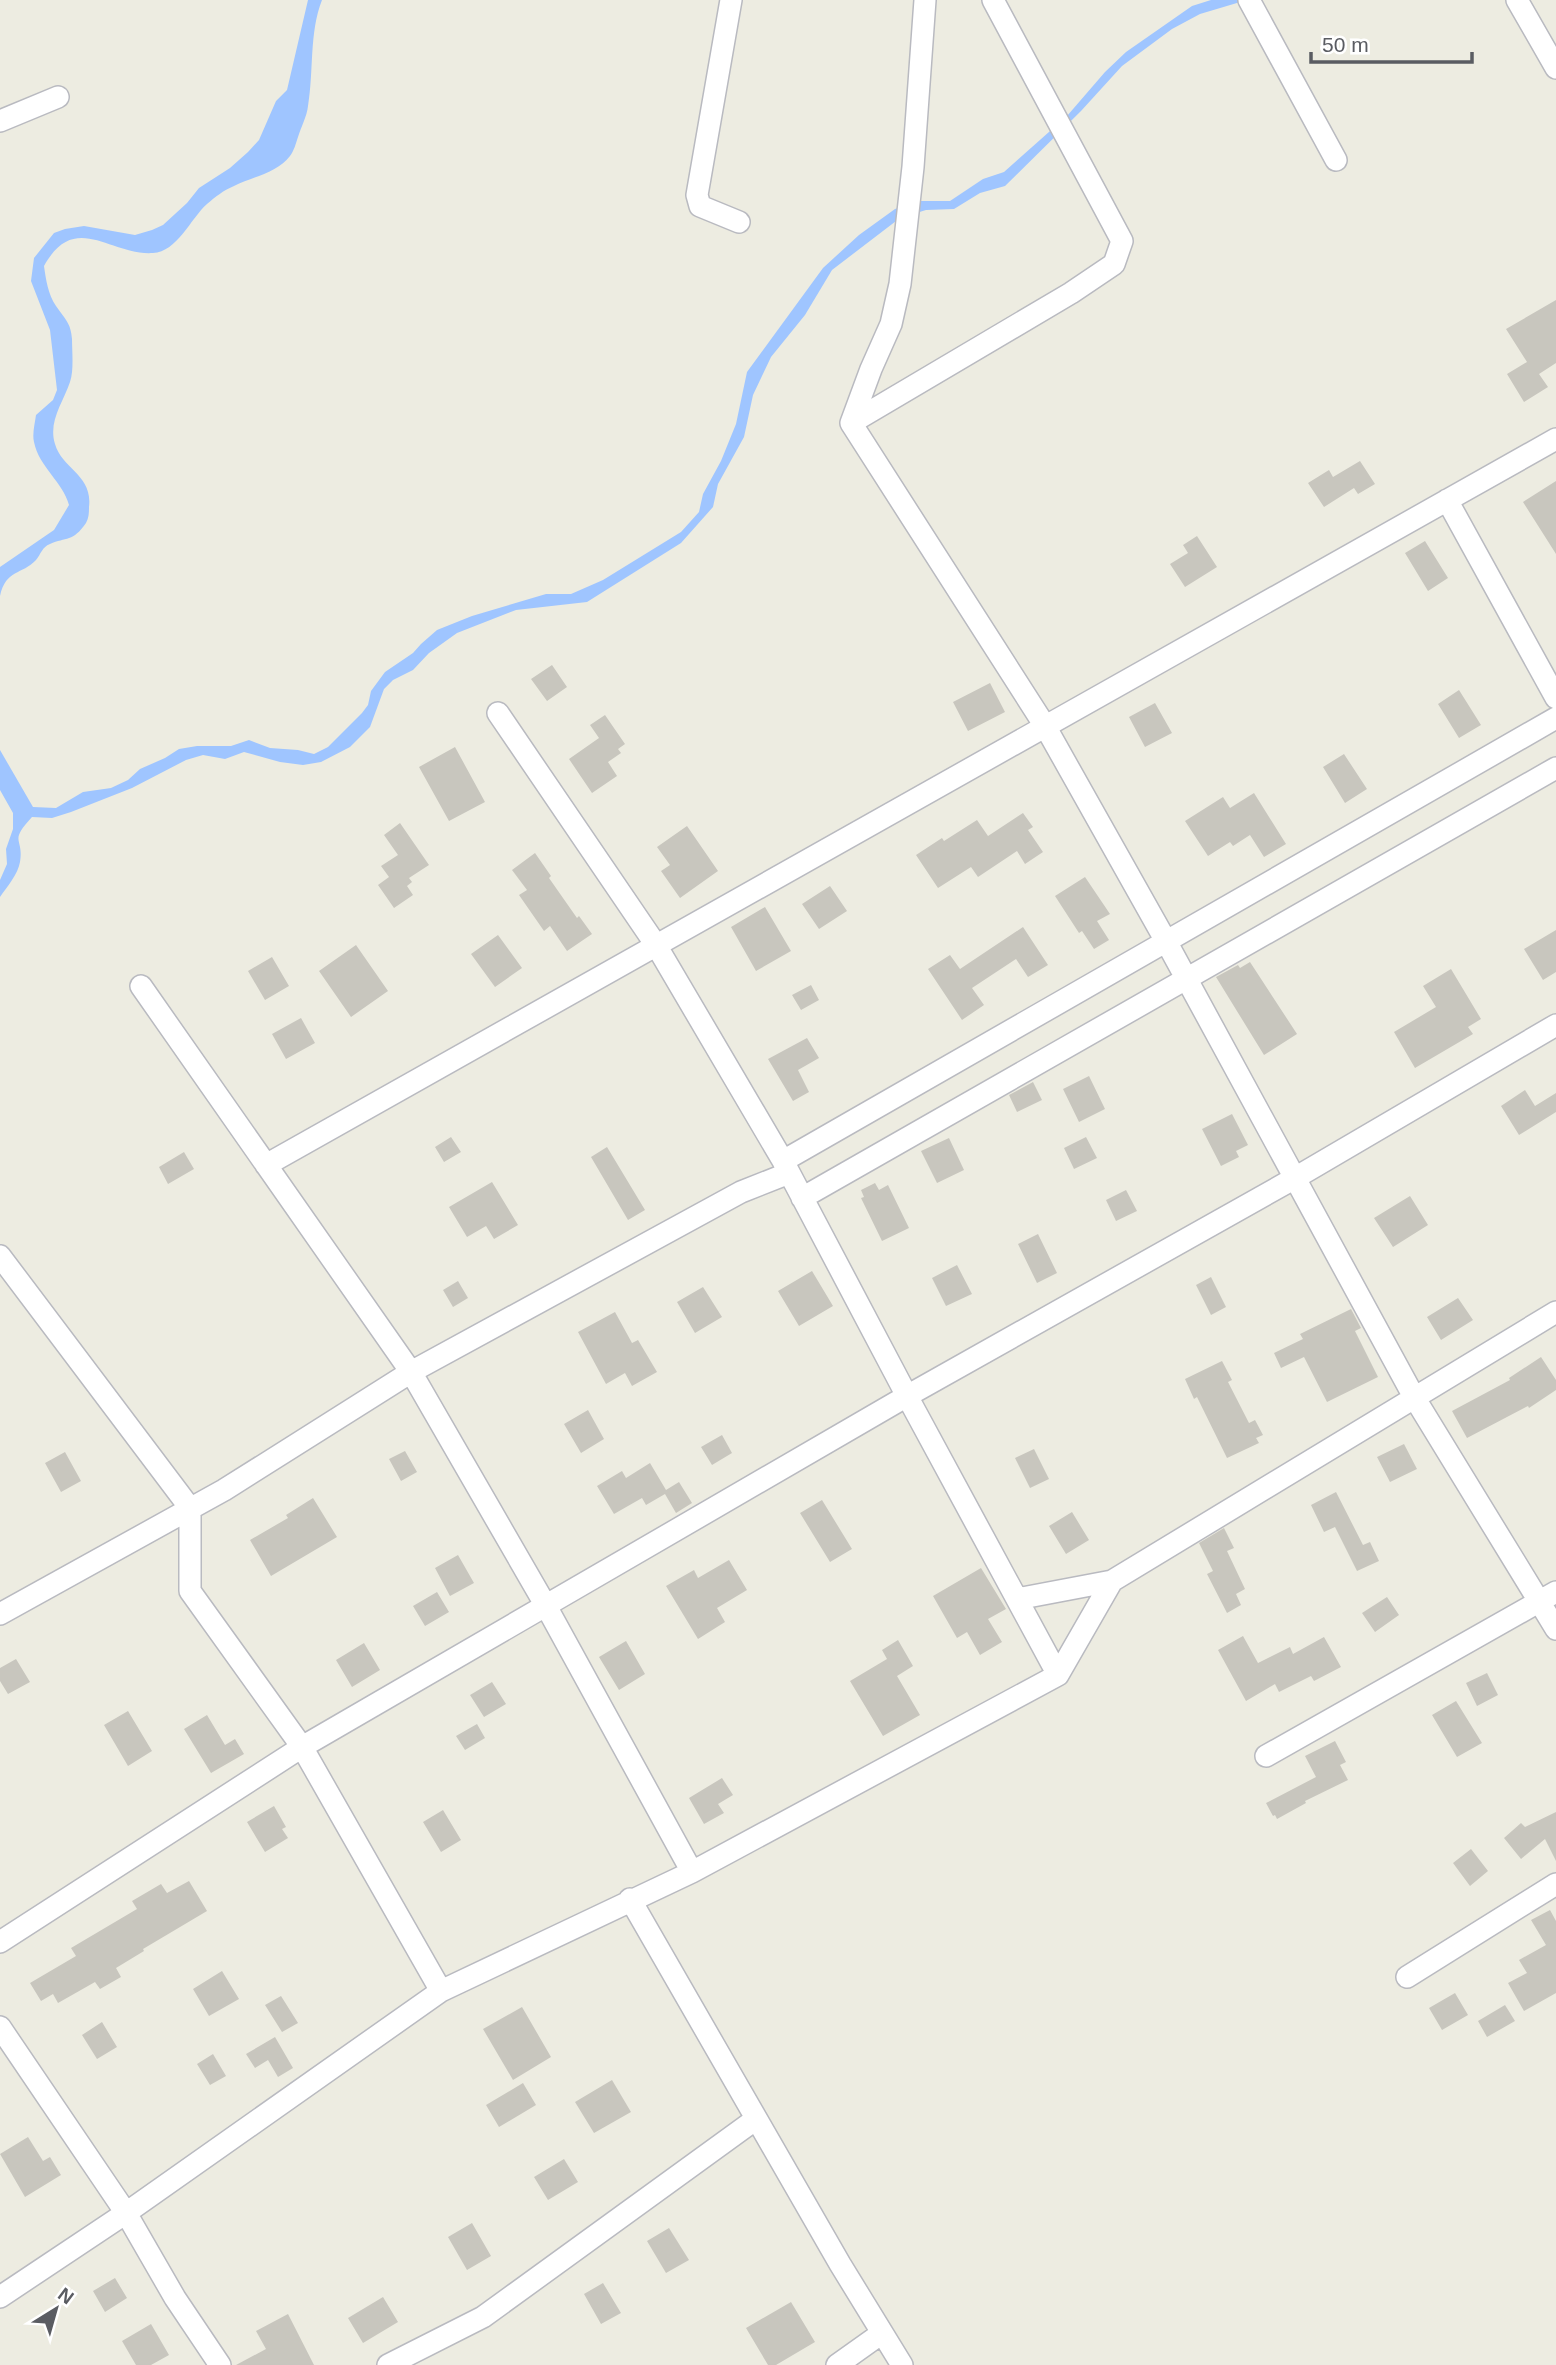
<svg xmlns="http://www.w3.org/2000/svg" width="1556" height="2365" viewBox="0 0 1556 2365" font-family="Helvetica,sans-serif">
  <rect width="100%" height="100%" fill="#edece1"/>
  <path fill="#9fc5ff" d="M308,0H322C309,33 314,71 308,106C307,116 301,127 298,137C296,143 294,151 290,156C277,173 252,177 234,186C224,190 215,197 207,204C191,218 177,252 153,253C110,256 75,210 44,266C46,280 48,294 56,306C65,319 71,323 72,339C72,352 74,370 70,382C63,403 48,421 55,444C62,469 93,475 89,507C89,512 89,518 86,523C73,542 66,537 50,544C42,547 41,554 36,560C22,575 6,569 0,596V567L54,530L69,505C63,482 39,467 34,442C32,434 35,423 36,415L53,400L57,390L50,330L31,281L34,258L54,233L65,229L84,226L135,235L152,230L163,225L187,203L199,188L230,168L248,152L259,140L276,101L287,90Z
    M1211,0H1247L1200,14L1172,29L1122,66L1081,111L1005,186L980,193L954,209L926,210L900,218L832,270L805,315L771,357L753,395L744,437L718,484L713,507L681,543L587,602L516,610L457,633L429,653L413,670L393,680L384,689L370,727L350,747L321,762L303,765L280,762L244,752L225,759L203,755L186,760L132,788L71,812L52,818L32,817C8,843 24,837 20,862C18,874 7,887 0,897V880L7,864L6,849L13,829V813L0,790V750L33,807L56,808L83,792L111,788L128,780L140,769L165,758L179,749L197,746H231L249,740L270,748L298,750L314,754L328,747L362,713L368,705L371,691L385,672L413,653L421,644L437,630L472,616L546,594H571L603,580L681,532L699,512L703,494L721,461L736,424L747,372L823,268L859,235L895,209L920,201H950L983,179L1004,172L1067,116L1105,72L1126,52L1192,6Z"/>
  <path fill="#c8c6be" d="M1556,300V363L1539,374L1548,387L1524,402L1507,374L1527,362L1506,329Z
    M1360,461L1375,484L1358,494L1354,488L1324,507L1308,483L1329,470L1333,477Z
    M1556,481V554L1523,502Z
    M1197,536L1217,567L1185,587L1170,564L1188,553L1183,545Z
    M1425,541L1448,578L1428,591L1405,553Z
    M552,665L567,687L547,701L531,679Z
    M990,683L1005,712L968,731L953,702Z
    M1459,690L1481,725L1459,738L1438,704Z
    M1155,703L1172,733L1145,747L1129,717Z
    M605,715L625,744L618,749L621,753L608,762L617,776L592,793L569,759L599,738L590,725Z
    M455,747L485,802L449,821L419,767Z
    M1344,754L1367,789L1345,803L1323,767Z
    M1254,793L1286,844L1264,857L1250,835L1233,846L1230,842L1208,856L1185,821L1223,797L1230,808Z
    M1023,813L1033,827L1028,830L1043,852L1025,864L1017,851L978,877L971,867L938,888L916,855L942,838L944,841L977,820L988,836Z
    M400,823L429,865L409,878L412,882L407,886L413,895L394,908L378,885L389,877L381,866L398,855L384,835Z
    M687,826L718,871L680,898L661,871L670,865L657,847Z
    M535,853L551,876L549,878L577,918L579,916L592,934L567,951L550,926L544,931L519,895L527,890L512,870Z
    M1085,877L1110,914L1097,921L1109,940L1094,949L1082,931L1079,933L1055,896Z
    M830,886L847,911L819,929L802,904Z
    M765,907L791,951L756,971L731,927Z
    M1023,927L1048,965L1028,977L1016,959L972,988L984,1005L962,1020L928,969L950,955L960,969Z
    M1556,930V972L1543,980L1524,949Z
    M498,935L522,968L495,987L471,954Z
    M356,945L388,991L351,1017L319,971Z
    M272,957L289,986L265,1000L248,971Z
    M1250,962L1297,1034L1264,1055L1216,977L1238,965L1240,968Z
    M1451,969L1481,1019L1468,1027L1473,1034L1415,1068L1394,1032L1436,1007L1423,986Z
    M811,985L819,1000L801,1010L792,995Z
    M301,1018L315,1043L286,1059L272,1034Z
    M807,1038L819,1058L798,1070L809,1092L793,1101L768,1059Z
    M1089,1076L1105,1109L1079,1122L1063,1089Z
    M1033,1082L1042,1100L1017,1112L1009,1095Z
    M1525,1090L1535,1106L1556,1093V1112L1519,1135L1501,1106Z
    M1232,1114L1248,1145L1236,1151L1239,1157L1221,1166L1202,1129Z
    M451,1137L461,1152L444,1162L435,1147Z
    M1086,1137L1097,1158L1074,1169L1064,1148Z
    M949,1138L964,1170L937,1183L921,1151Z
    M607,1147L645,1210L628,1220L591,1157Z
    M184,1152L194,1169L168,1184L159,1167Z
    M492,1182L518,1225L494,1239L486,1226L467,1237L449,1207Z
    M875,1183L879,1190L888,1185L909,1228L882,1241L861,1198L864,1197L861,1190Z
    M1126,1190L1137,1211L1116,1221L1106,1200Z
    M1410,1196L1428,1225L1393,1247L1374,1218Z
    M1038,1234L1057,1273L1037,1283L1018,1244Z
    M957,1265L972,1294L946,1306L932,1278Z
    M812,1271L833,1306L799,1326L778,1291Z
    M1211,1277L1226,1307L1211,1315L1196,1285Z
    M458,1281L468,1298L453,1307L443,1290Z
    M703,1287L722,1317L695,1333L677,1302Z
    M1458,1298L1473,1320L1441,1340L1427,1317Z
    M1351,1309L1361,1328L1355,1331L1378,1377L1327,1402L1304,1357L1281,1368L1274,1353L1303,1339L1300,1334Z
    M615,1312L632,1343L638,1340L657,1372L632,1386L625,1373L606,1384L578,1332Z
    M1541,1357L1556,1380V1390L1529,1408L1528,1406L1467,1438L1452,1411L1510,1380L1509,1378Z
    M1222,1361L1232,1380L1228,1382L1249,1423L1255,1420L1263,1435L1256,1438L1259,1443L1227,1458L1197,1397L1194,1399L1185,1379Z
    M588,1410L604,1439L581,1453L564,1424Z
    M722,1435L732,1453L712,1465L701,1447Z
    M1404,1444L1417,1469L1390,1482L1377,1457Z
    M1034,1449L1049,1479L1030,1488L1015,1458Z
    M405,1451L417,1472L401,1481L389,1459Z
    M65,1452L81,1481L61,1492L45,1463Z
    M650,1463L666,1490L679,1482L692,1503L676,1513L665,1494L646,1505L642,1498L614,1514L597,1486L622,1471L626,1478Z
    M1336,1492L1363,1545L1370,1542L1379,1561L1357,1571L1335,1527L1324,1532L1311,1505Z
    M313,1498L337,1537L271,1576L250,1540L288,1518L286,1515Z
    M822,1500L852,1549L830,1562L800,1513Z
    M1072,1512L1089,1540L1066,1554L1049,1526Z
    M1224,1528L1234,1548L1227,1551L1245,1589L1236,1594L1241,1605L1227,1613L1207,1574L1213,1571L1199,1543Z
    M458,1555L474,1583L450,1596L435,1568Z
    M729,1560L747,1590L717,1608L725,1622L698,1639L666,1586L694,1570L698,1578Z
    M981,1568L1006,1609L988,1619L1002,1642L980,1655L967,1632L957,1638L933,1596Z
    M437,1592L449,1612L425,1626L413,1606Z
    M1387,1597L1399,1615L1375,1632L1362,1613Z
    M1243,1636L1258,1663L1290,1647L1293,1654L1324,1637L1341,1667L1314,1681L1311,1676L1279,1692L1275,1684L1246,1701L1218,1650Z
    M898,1640L913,1666L897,1676L920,1715L883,1736L850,1681L887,1659L882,1650Z
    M626,1641L645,1674L619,1690L599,1657Z
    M364,1643L380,1670L352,1687L336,1660Z
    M16,1659L30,1682L8,1694L0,1681V1668Z
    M1487,1673L1498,1695L1477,1706L1466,1683Z
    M492,1682L506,1704L484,1717L470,1695Z
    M1456,1701L1482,1743L1457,1757L1432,1715Z
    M128,1711L152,1751L128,1766L104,1725Z
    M207,1715L225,1745L235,1739L244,1754L211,1773L184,1729Z
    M477,1724L485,1738L465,1750L456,1736Z
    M1335,1741L1346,1762L1340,1765L1348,1780L1305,1801L1306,1803L1277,1819L1275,1815L1273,1816L1266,1803L1316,1777L1305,1756Z
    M722,1778L733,1795L718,1804L724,1813L704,1824L689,1798Z
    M274,1806L286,1827L282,1829L288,1838L265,1852L247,1822Z
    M443,1810L461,1840L441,1852L423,1822Z
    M1556,1812V1861L1545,1839L1521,1859L1504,1838L1521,1823L1525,1827Z
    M1471,1849L1488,1871L1470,1886L1453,1863Z
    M189,1881L207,1911L143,1949L144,1951L116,1968L121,1977L100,1989L95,1982L58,2003L53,1994L41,2001L30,1983L76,1956L71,1948L137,1909L132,1901L161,1884L167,1893Z
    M1550,1910L1556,1921V1993L1524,2011L1508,1983L1527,1973L1519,1960L1546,1945L1531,1920Z
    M222,1971L239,1999L209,2016L193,1989Z
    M1455,1993L1468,2015L1442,2030L1429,2008Z
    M281,1996L298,2023L282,2032L265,2005Z
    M1505,2005L1515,2021L1487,2037L1478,2021Z
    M522,2007L551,2057L513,2080L483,2029Z
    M102,2022L117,2047L97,2059L82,2035Z
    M275,2037L293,2068L278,2077L268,2060L255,2068L246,2054Z
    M213,2054L226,2076L210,2085L197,2064Z
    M612,2080L631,2112L594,2133L575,2102Z
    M523,2083L536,2105L499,2127L486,2105Z
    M28,2137L43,2161L50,2157L61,2175L25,2197L0,2154Z
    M564,2159L578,2182L548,2200L534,2177Z
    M472,2223L491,2256L467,2270L448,2237Z
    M669,2228L689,2260L666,2273L647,2241Z
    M115,2278L127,2298L105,2312L93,2291Z
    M603,2283L621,2313L601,2324L584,2294Z
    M383,2297L398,2322L363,2343L348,2318Z
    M791,2302L815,2342L776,2365H768L746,2328Z
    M288,2314L314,2365H236L266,2349L256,2331Z
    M151,2324L169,2355L151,2365H136L122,2341Z"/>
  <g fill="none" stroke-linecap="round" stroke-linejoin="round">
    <g stroke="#b9bac0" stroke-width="24">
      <path id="street" d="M731,0L697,195L700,206L739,222
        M925,0L913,167L900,284L891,324L871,369L851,423L1045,726L1167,943L1414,1397L1556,1629
        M1249,0L1336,160
        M1517,0L1556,68
        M0,121L58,97
        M851,423L1071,293L1114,264L1122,241L993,0
        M1447,500L1556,698
        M498,713L656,945L783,1161L907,1396L1058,1675L1112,1581
        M141,986L411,1372L546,1606L692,1872
        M783,1161L1556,718
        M266,1165L1556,439
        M802,1198L1556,768
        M0,1256L190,1508V1591L302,1747L441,1991
        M1017,1599L1112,1581L1556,1312
        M0,1614L224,1490L411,1372L741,1192L789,1173
        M1266,1756L1556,1592
        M630,1899L840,2264L902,2365
        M0,1942L302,1747L907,1396L1295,1178L1556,1025
        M1407,1977L1556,1884
        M0,2027L126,2213L175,2298L220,2365
        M0,2297L126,2213L441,1991L692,1872L1058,1675
        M388,2365L483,2317L756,2119
        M837,2365L882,2333"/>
    </g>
    <use href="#street" stroke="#fff" stroke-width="21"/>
  </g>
  <g transform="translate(56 2309) rotate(37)" stroke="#ffffff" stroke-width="5" paint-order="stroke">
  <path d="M0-5L12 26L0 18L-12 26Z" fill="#5a5c62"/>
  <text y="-10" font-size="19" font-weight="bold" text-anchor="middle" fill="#5a5c62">N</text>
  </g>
  <path d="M1311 52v10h161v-10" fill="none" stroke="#5a5c62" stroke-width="3.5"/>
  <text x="1322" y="52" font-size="21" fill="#5a5c62" stroke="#ffffff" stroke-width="5" paint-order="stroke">50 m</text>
</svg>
